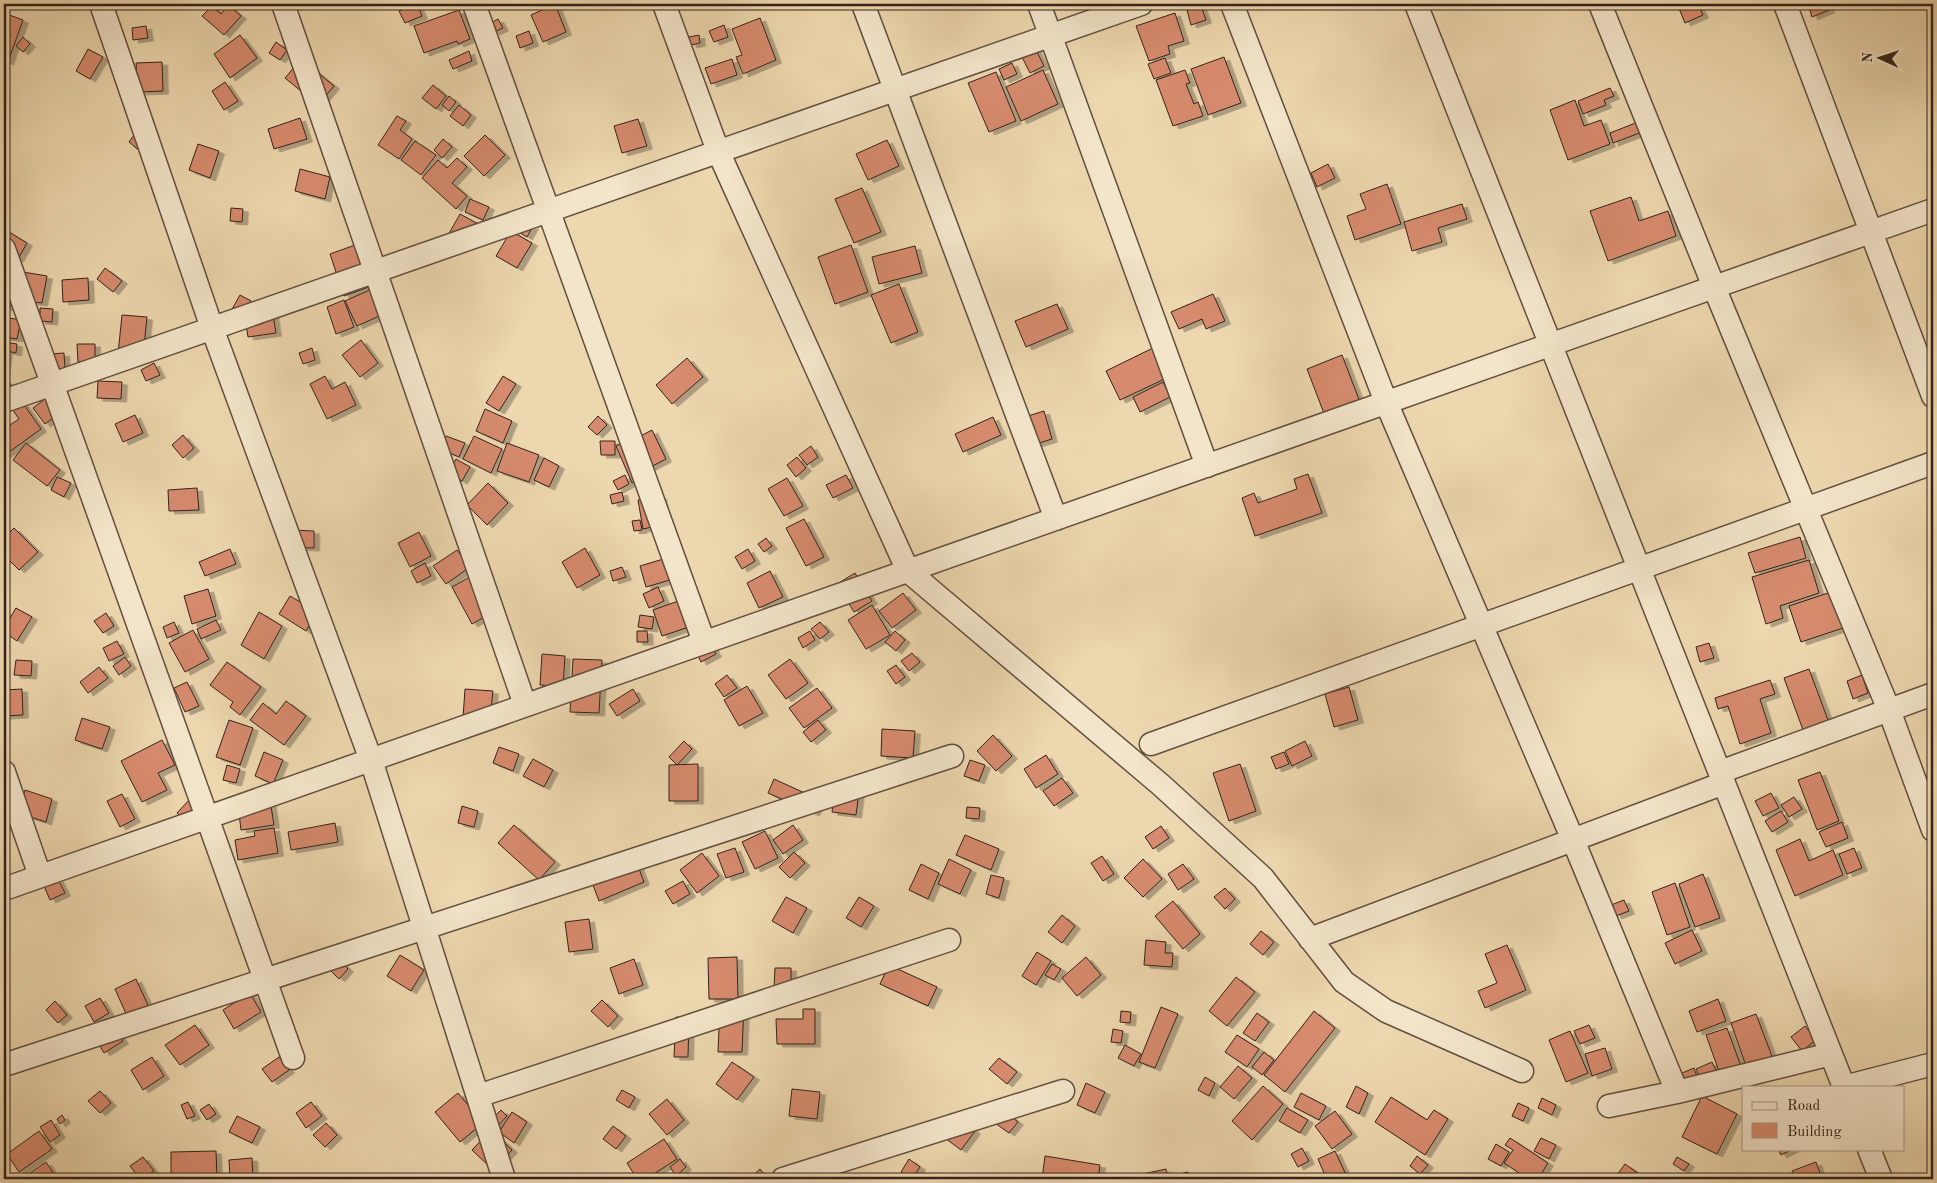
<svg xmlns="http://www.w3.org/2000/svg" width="1937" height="1183" viewBox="0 0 1937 1183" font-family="'Old Standard TT',serif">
  <defs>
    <filter id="shadow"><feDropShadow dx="5.5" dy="3" stdDeviation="0" flood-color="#0004"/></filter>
  </defs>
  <rect width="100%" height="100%" fill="#edd7ae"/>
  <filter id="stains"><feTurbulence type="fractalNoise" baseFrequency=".004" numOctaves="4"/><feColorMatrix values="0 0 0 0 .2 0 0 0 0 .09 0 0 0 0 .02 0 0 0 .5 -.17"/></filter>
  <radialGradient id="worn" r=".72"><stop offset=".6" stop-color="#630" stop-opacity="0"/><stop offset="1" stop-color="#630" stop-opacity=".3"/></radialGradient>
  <path fill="#d78b6e" stroke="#33221b" filter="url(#shadow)" d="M417,4L422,16L405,23L399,11Z
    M555,4L566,32L543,42L531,15Z
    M1684,4H1698L1703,15L1685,23L1678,6Z
    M1808,4H1827L1829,10L1812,17Z
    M228,5L241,16L224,35L202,16L212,6L221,14Z
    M1201,6L1206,20L1191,25L1187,10Z
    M459,10L470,39L458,44L457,41L424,53L414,26Z
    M4,13L23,20L8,62L4,60Z
    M1175,13L1184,41L1168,46L1170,54L1149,61L1136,26Z
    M760,18L776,60L743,74L736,57L742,55L732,29Z
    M498,19L503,28L494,32L489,24Z
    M724,25L728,37L714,42L709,31Z
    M146,26L148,38L133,40L132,28Z
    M529,31L533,43L520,48L516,36Z
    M240,35L257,58L230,78L214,54Z
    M699,35L700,43L691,45L689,37Z
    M23,37L30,44L23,52L16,46Z
    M276,42L287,50L280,60L269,53Z
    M1035,48L1044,66L1030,73L1021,55Z
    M88,49L103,57L90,79L76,71Z
    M469,51L472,61L453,69L449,60Z
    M1224,57L1241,103L1208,115L1191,69Z
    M1165,58L1171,73L1154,79L1148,64Z
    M301,59L334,86L318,105L285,78Z
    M732,59L737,75L711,84L705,68Z
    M162,62L163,91L138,92L136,63Z
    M1012,63L1017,74L1004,80L999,69Z
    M1043,70L1058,104L1021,121L1006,87Z
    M1185,70L1190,83L1186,84L1194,104L1198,102L1203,116L1173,126L1156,80Z
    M996,72L1016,121L989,132L968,83Z
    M225,82L238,101L224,110L212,91Z
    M433,85L446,96L436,109L422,98Z
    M1610,88L1614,96L1604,100L1606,105L1583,114L1578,101Z
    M449,96L456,102L449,111L442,105Z
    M1575,100L1584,126L1601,120L1610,144L1568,160L1550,110Z
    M459,105L471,115L463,126L450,116Z
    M397,116L406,121L400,130L412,139L399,159L378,145Z
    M300,118L307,139L274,149L268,129Z
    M638,119L647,146L622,153L614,126Z
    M1638,122L1642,132L1613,143L1610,133Z
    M137,131L141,152L129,142Z
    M485,135L505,155L484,176L464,156Z
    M443,139L452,147L442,158L434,150Z
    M887,140L899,166L868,180L856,154Z
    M415,141L436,155L421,175L401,160Z
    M198,144L219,151L210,178L189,170Z
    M457,158L467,167L452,183L467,196L456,209L422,178L438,160L447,168Z
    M1328,164L1335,178L1317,187L1311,173Z
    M300,169L330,177L325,199L295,191Z
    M1387,184L1401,224L1355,240L1347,216L1366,209L1360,194Z
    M862,188L881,232L854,243L835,199Z
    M1631,197L1639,221L1668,211L1676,236L1608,261L1590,211Z
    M470,199L489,207L483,220L465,212Z
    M1462,204L1467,219L1438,228L1442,242L1412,251L1404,222Z
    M231,208L243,209L242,222L230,221Z
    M460,214L480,225L447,237Z
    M533,226L527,237L515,230Z
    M4,229L27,243L18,259L4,251Z
    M511,231L532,243L517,268L496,256Z
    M355,245L369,287L344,296L330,254Z
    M851,245L868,292L835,304L818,257Z
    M915,246L922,273L879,284L872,257Z
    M105,268L122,281L113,292L97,279Z
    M23,272L47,276L42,303L18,300Z
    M88,278L89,300L63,302L62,280Z
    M899,284L918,332L891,343L871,295Z
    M4,285L12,287L7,308L4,307Z
    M372,289L384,314L357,326L345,301Z
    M1213,294L1225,321L1206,329L1202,319L1179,329L1171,312Z
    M240,295L251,301L242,317L231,311Z
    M344,300L354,327L336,334L327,307Z
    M1057,304L1068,329L1026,347L1015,321Z
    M40,308L53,309L52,322L40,321Z
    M273,314L276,333L248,337L245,318Z
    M122,315L147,317L143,357L118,354Z
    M4,317L21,320L17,339L4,337Z
    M361,340L378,363L360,377L342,355Z
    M4,342L17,344L16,353L7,351L4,372Z
    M77,344H95V361L78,362Z
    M1157,346L1171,376L1120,400L1106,371Z
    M312,348L315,360L303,364L299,353Z
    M64,353L65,368L51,370L50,354Z
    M1342,355L1360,402L1325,416L1307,369Z
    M687,358L703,377L672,404L656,385Z
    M154,363L160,375L146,381L141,370Z
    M325,376L332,389L345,382L356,405L327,419L310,384Z
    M503,376L516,384L499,411L486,403Z
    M9,381L15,394L4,399V383Z
    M98,381L122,382L121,399L97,398Z
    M1163,382L1170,397L1140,412L1133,397Z
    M54,392L66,408L45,424L33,408Z
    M20,399L41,429L5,455L4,453V429L19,419L10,406Z
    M485,409L512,421L503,443L476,431Z
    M1044,411L1052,439L1036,444L1028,416Z
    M135,415L143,433L123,442L115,424Z
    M598,416L607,425L597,435L588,427Z
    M993,417L1001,435L963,452L955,434Z
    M652,430L666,459L645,470L631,441Z
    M183,435L194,448L183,458L172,445Z
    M446,436L465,443L459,457L441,449Z
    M474,436L502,449L491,473L463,459Z
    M628,440L644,478L632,483L616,446Z
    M600,441H615V455H601Z
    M26,443L60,470L47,486L13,460Z
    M507,443L539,455L529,482L497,471Z
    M811,446L818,457L807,465L799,455Z
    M797,457L806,468L796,477L787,465Z
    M544,458L559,466L549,487L534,480Z
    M456,459L470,467L462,481L448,474Z
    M1308,474L1322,513L1255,536L1242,498L1254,493L1258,503L1297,489L1294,479Z
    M625,475L629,484L618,490L613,481Z
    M846,475L853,488L833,498L826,485Z
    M57,477L71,483L64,497L51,490Z
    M787,478L803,506L784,516L768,489Z
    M488,483L508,503L487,525L467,505Z
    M197,488L199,510L169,511L168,490Z
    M622,492L624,501L612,504L610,495Z
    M661,496L666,524L643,529L638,500Z
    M804,519L824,557L806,566L786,528Z
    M640,520L642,530L634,531L632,521Z
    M14,528L38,552L19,570L4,555V538Z
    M292,530L314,531V548L291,547Z
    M419,532L431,556L410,567L398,543Z
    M1800,537L1806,558L1755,573L1748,553Z
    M766,538L772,546L764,552L758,544Z
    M585,548L600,575L577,588L562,562Z
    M230,549L236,564L205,576L199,562Z
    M748,549L755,561L742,569L735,557Z
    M457,550L470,567L446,584L433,566Z
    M680,554L687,575L646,587L640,566Z
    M1809,560L1819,593L1780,606L1783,618L1766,624L1752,577Z
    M425,563L431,576L417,583L411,571Z
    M622,567L626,577L613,581L610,571Z
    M770,571L783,597L759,608L747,583Z
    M855,573L872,601L854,612L837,584Z
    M473,575L493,612L472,624L452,587Z
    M658,587L664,601L649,608L643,594Z
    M208,589L216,616L192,624L184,596Z
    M1834,591L1846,627L1801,642L1789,606Z
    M903,593L916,610L892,628L879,611Z
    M695,595L704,622L662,636L653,610Z
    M290,596L317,612L306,631L279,614Z
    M872,605L890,635L866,649L848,620Z
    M16,608L32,617L17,641L4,632V628Z
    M259,612L282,626L264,659L241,645Z
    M106,613L114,626L103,633L94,621Z
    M640,615L654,617L652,629L638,627Z
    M216,620L221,630L201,639L197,629Z
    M174,622L179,633L167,638L163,627Z
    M820,622L829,632L820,639L811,629Z
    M193,630L209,659L185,672L169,643Z
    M637,631H647L648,642H637Z
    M810,631L815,640L803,648L798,638Z
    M895,631L905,640L896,651L885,642Z
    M709,640L716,654L701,662L694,647Z
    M117,641L124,654L109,661L103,648Z
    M1709,643L1714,658L1700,662L1696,647Z
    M912,653L920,662L909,671L901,661Z
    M542,654L565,656L563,687L540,685Z
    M125,657L131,666L119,675L113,666Z
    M573,659L602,660L599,713L570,712Z
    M790,659L808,683L786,699L768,675Z
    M16,660L32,661L31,676L14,675Z
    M227,662L261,687L240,715L230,707L233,702L210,685Z
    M896,665L905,677L896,684L887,671Z
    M99,667L108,678L88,693L80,682Z
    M1809,669L1828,720L1803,730L1784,678Z
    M727,675L737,688L724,697L715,684Z
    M1862,675L1868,693L1853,699L1847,681Z
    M1770,680L1775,694L1760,699L1771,733L1740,744L1728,706L1718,709L1715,698Z
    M187,682L199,706L185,712L174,688Z
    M747,686L763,713L739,726L724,700Z
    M1349,687L1358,720L1334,727L1325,694Z
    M817,688L832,708L804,728L789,708Z
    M22,689L23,715L4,716V690Z
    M465,689L493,691L490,720L463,718Z
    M633,689L640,701L617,716L609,704Z
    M286,701L306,716L284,745L250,720L263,703L276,714Z
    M82,718L110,727L102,749L75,740Z
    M229,720L253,728L240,765L216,757Z
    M818,720L826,730L811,742L803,732Z
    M882,729L915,731L913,758L881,756Z
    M993,735L1012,756L996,771L977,751Z
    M162,740L175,765L158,773L167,790L142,802L121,761Z
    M684,741L692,749L677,765L669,757Z
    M1305,741L1312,756L1292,766L1285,751Z
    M499,747L519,754L513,771L493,763Z
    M264,752L283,760L273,784L255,776Z
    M1284,752L1289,764L1276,769L1271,757Z
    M1046,755L1058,774L1036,788L1024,769Z
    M533,759L553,770L544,787L523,776Z
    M970,760L985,765L979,781L964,776Z
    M698,764V801H669V765Z
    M1240,764L1256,811L1229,821L1213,773Z
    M227,765L240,769L236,783L223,780Z
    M1820,772L1839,821L1817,830L1798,780Z
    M1062,778L1073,793L1054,806L1043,791Z
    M774,779L820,800L814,813L768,793Z
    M836,781L860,785L856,815L832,812Z
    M25,790L52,799L46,822L18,813Z
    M1771,793L1779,808L1763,816L1755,801Z
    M122,794L135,819L120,827L107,801Z
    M1794,797L1802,809L1789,817L1781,805Z
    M190,799L201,809L188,824L177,813Z
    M270,800L274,825L241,830L238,805Z
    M462,806L478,811L474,827L458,823Z
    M967,807L980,808L979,819L966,818Z
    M1781,811L1788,822L1772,832L1765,821Z
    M1842,822L1848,838L1826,847L1819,832Z
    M335,823L338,842L291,850L288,832Z
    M514,825L555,862L539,880L498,843Z
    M793,825L803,840L783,854L773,840Z
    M1161,826L1169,838L1153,849L1145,837Z
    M274,828L278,853L238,860L235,840L255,836L254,831Z
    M765,831L778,858L755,869L742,842Z
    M965,835L999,849L991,870L956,855Z
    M1800,839L1809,861L1833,850L1843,875L1795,896L1776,850Z
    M735,848L744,872L726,878L717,854Z
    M1854,848L1862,868L1847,874L1839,854Z
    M794,852L805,863L790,878L779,867Z
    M702,853L719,876L697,893L680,870Z
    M1102,856L1114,874L1103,881L1091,863Z
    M635,858L644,882L599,901L590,877Z
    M949,859L971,870L960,894L938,884Z
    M1143,859L1162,879L1143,897L1124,878Z
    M921,864L939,873L928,899L909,890Z
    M1183,864L1194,879L1178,890L1168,874Z
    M1703,874L1720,918L1695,927L1679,884Z
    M991,875L1004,878L999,898L986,894Z
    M58,879L65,893L50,900L44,886Z
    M683,881L690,894L673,904L665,891Z
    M1675,883L1690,927L1667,935L1652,892Z
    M1225,888L1235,899L1225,909L1214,897Z
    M786,897L807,908L793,933L772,921Z
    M859,897L874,906L861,927L846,918Z
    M1624,900L1629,911L1616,916L1611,905Z
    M1173,901L1200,934L1183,949L1155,916Z
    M1062,915L1075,926L1062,943L1048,932Z
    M589,919L593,949L569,952L565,922Z
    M1692,930L1702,951L1675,964L1665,943Z
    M1261,931L1274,942L1263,955L1250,944Z
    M1146,940L1166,942L1165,953H1173L1172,967L1144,965Z
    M1507,945L1526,990L1485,1008L1478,991L1497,983L1485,954Z
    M1037,952L1051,961L1036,985L1022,976Z
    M400,955L424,970L411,991L387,976Z
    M737,957L738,999H709L708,958Z
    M1086,957L1101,975L1077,996L1062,978Z
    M337,958L348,969L339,979L328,968Z
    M634,959L643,985L619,994L610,968Z
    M1052,964L1061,969L1054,980L1045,975Z
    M889,965L937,987L928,1006L880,984Z
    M775,968H791V987H774Z
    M1236,977L1255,992L1227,1026L1209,1011Z
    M136,979L152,1014L127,1016L115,989Z
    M250,993L261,1012L234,1029L223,1010Z
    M100,998L109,1013L94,1022L85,1006Z
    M1718,999L1726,1021L1697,1032L1689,1011Z
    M602,1000L618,1016L608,1027L591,1011Z
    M55,1001L67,1015L58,1023L46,1010Z
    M720,1005L744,1006L742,1052H718Z
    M1161,1007L1178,1014L1155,1068L1139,1062Z
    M803,1009H815V1044H777L776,1019H803Z
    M1121,1011L1131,1012L1130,1023L1120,1022Z
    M1314,1011L1335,1028L1285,1092L1264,1075Z
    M1257,1013L1269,1022L1255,1041L1243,1033Z
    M1756,1014L1773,1059L1747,1069L1731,1023Z
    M676,1017L689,1018L688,1057H674Z
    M195,1025L209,1045L180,1065L165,1045Z
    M1589,1025L1595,1038L1580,1044L1574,1031Z
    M114,1026L123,1041L104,1053L95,1038Z
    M1805,1026L1816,1040L1802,1051L1791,1037Z
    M1727,1028L1742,1069L1721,1077L1706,1035Z
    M1113,1029L1123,1031L1121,1043L1111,1042Z
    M1570,1031L1588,1073L1566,1082L1549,1040Z
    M1237,1035L1259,1049L1247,1067L1225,1052Z
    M1125,1045L1141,1054L1134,1066L1118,1058Z
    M1605,1048L1612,1069L1592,1076L1585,1054Z
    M1264,1052L1274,1060L1262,1075L1252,1067Z
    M152,1057L164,1076L143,1090L131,1070Z
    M279,1057L289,1070L272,1082L262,1069Z
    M999,1058L1017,1072L1007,1084L989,1069Z
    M732,1062L754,1077L737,1100L716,1084Z
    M1712,1062L1719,1076L1703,1084L1696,1069Z
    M1238,1066L1252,1078L1234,1099L1220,1087Z
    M1694,1068L1700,1085L1688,1089L1682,1073Z
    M1205,1077L1215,1083L1209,1096L1198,1090Z
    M1086,1083L1105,1092L1095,1113L1077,1105Z
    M1263,1086L1283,1104L1252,1140L1232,1121Z
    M1356,1086L1368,1093L1359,1114L1346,1107Z
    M792,1089L820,1092L817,1119L789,1116Z
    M622,1090L635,1097L629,1108L616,1100Z
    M100,1091L111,1103L100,1113L88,1101Z
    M458,1093L483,1123L460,1142L435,1112Z
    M1301,1093L1326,1106L1319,1120L1294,1107Z
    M1702,1096L1737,1114L1717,1154L1682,1137Z
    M1391,1097L1427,1120L1434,1110L1448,1119L1425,1155L1375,1122Z
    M1542,1098L1556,1105L1552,1115L1538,1108Z
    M667,1099L684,1120L667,1135L649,1114Z
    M188,1102L195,1116L187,1119L181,1105Z
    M311,1102L322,1116L306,1128L296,1113Z
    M1518,1103L1529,1108L1523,1121L1512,1116Z
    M209,1104L216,1114L207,1120L200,1110Z
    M1287,1108L1308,1120L1300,1133L1279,1121Z
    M501,1110L507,1116L497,1127L490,1121Z
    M1004,1111L1018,1122L1009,1133L995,1123Z
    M1335,1111L1352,1134L1332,1149L1315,1126Z
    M512,1112L527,1122L514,1143L499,1132Z
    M951,1113L975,1131L961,1150L937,1132Z
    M62,1115L65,1120L60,1124L57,1119Z
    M237,1116L260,1127L252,1143L229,1132Z
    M51,1120L60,1135L50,1142L40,1127Z
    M326,1123L337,1135L325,1147L313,1135Z
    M613,1126L626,1136L616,1149L603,1139Z
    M491,1130L512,1150L493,1170L472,1150Z
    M39,1131L52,1149L19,1172L7,1154Z
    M1510,1138L1548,1163L1538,1179H1528L1504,1163L1513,1150L1505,1145Z
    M1541,1138L1556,1145L1549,1159L1534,1151Z
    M664,1139L677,1159L646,1179H637L627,1163Z
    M1496,1144L1509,1152L1501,1166L1488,1159Z
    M1302,1148L1309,1161L1298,1167L1291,1154Z
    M1778,1149H1793L1781,1155Z
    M216,1151L217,1179H171V1152Z
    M1335,1151L1348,1179H1321L1319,1175L1324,1173L1318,1159Z
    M1045,1156L1100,1165L1098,1179H1042Z
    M1417,1156L1428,1165L1420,1174L1410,1166Z
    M143,1157L154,1171L143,1179H140L130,1166Z
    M1677,1157L1689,1164L1684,1171L1673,1164Z
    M252,1158L253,1179H230L229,1160Z
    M680,1159L686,1167L676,1176L670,1167Z
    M909,1159L920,1167L912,1179L901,1172Z
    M46,1162L57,1179H34L30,1173Z
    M1816,1162L1822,1179H1795L1792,1171Z
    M1625,1164L1639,1174L1635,1179H1614Z
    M760,1169L767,1178L765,1179H749Z
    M1166,1169L1169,1179H1129V1177Z
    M1188,1172L1190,1179H1171V1176Z"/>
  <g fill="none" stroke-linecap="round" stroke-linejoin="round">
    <g stroke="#624f40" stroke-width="25">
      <path id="minor" d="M101,4L212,328L371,760L504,1179
        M283,4L525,705
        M474,4L704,642
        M664,4L718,151L908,571L1161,785L1263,878L1344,982L1386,1011L1522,1071
        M863,4L1056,519
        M1039,4L1207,466
        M1232,4L1386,402L1573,840L1677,1092L1609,1106
        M1416,4L1844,1087
        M1600,4L1714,287L1889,710L1933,830
        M1785,4L1933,396
        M4,249L293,1058
        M4,401L1141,4
        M1151,744L1933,463
        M4,772L40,876
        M1720,772L1933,694
        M4,889L1933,210
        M1310,939L1724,783
        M4,1065L952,756
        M1844,1087L1933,1064
        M1677,1092L1831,1054
        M478,1096L949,940
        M1869,1149L1881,1179
        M783,1179L1063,1091"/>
    </g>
    <use href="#minor" stroke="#f3e5ca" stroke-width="22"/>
  </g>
  <rect width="1937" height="1183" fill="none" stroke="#edd7ae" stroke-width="20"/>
  <rect x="5" y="5" width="1927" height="1173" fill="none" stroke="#33221b" stroke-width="2.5"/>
  <rect x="10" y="10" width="1917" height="1163" fill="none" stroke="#33221b"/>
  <rect x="1742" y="1086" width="162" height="65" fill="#f3e5ca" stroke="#a69784"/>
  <rect x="1752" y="1102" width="25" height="8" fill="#f3e5ca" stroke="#a69784"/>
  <text x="1787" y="1110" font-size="15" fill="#33221b">Road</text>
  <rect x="1752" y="1123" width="25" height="15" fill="#d78b6e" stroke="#a69784"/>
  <text x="1787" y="1136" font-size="15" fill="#33221b">Building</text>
  <g transform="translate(1880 58) rotate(273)" stroke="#f3e5ca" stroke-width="4" paint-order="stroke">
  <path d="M0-4L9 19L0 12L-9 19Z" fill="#33221b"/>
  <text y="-8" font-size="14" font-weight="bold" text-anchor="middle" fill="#33221b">N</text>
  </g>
  <rect width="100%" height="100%" filter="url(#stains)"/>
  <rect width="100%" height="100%" fill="url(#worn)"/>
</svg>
